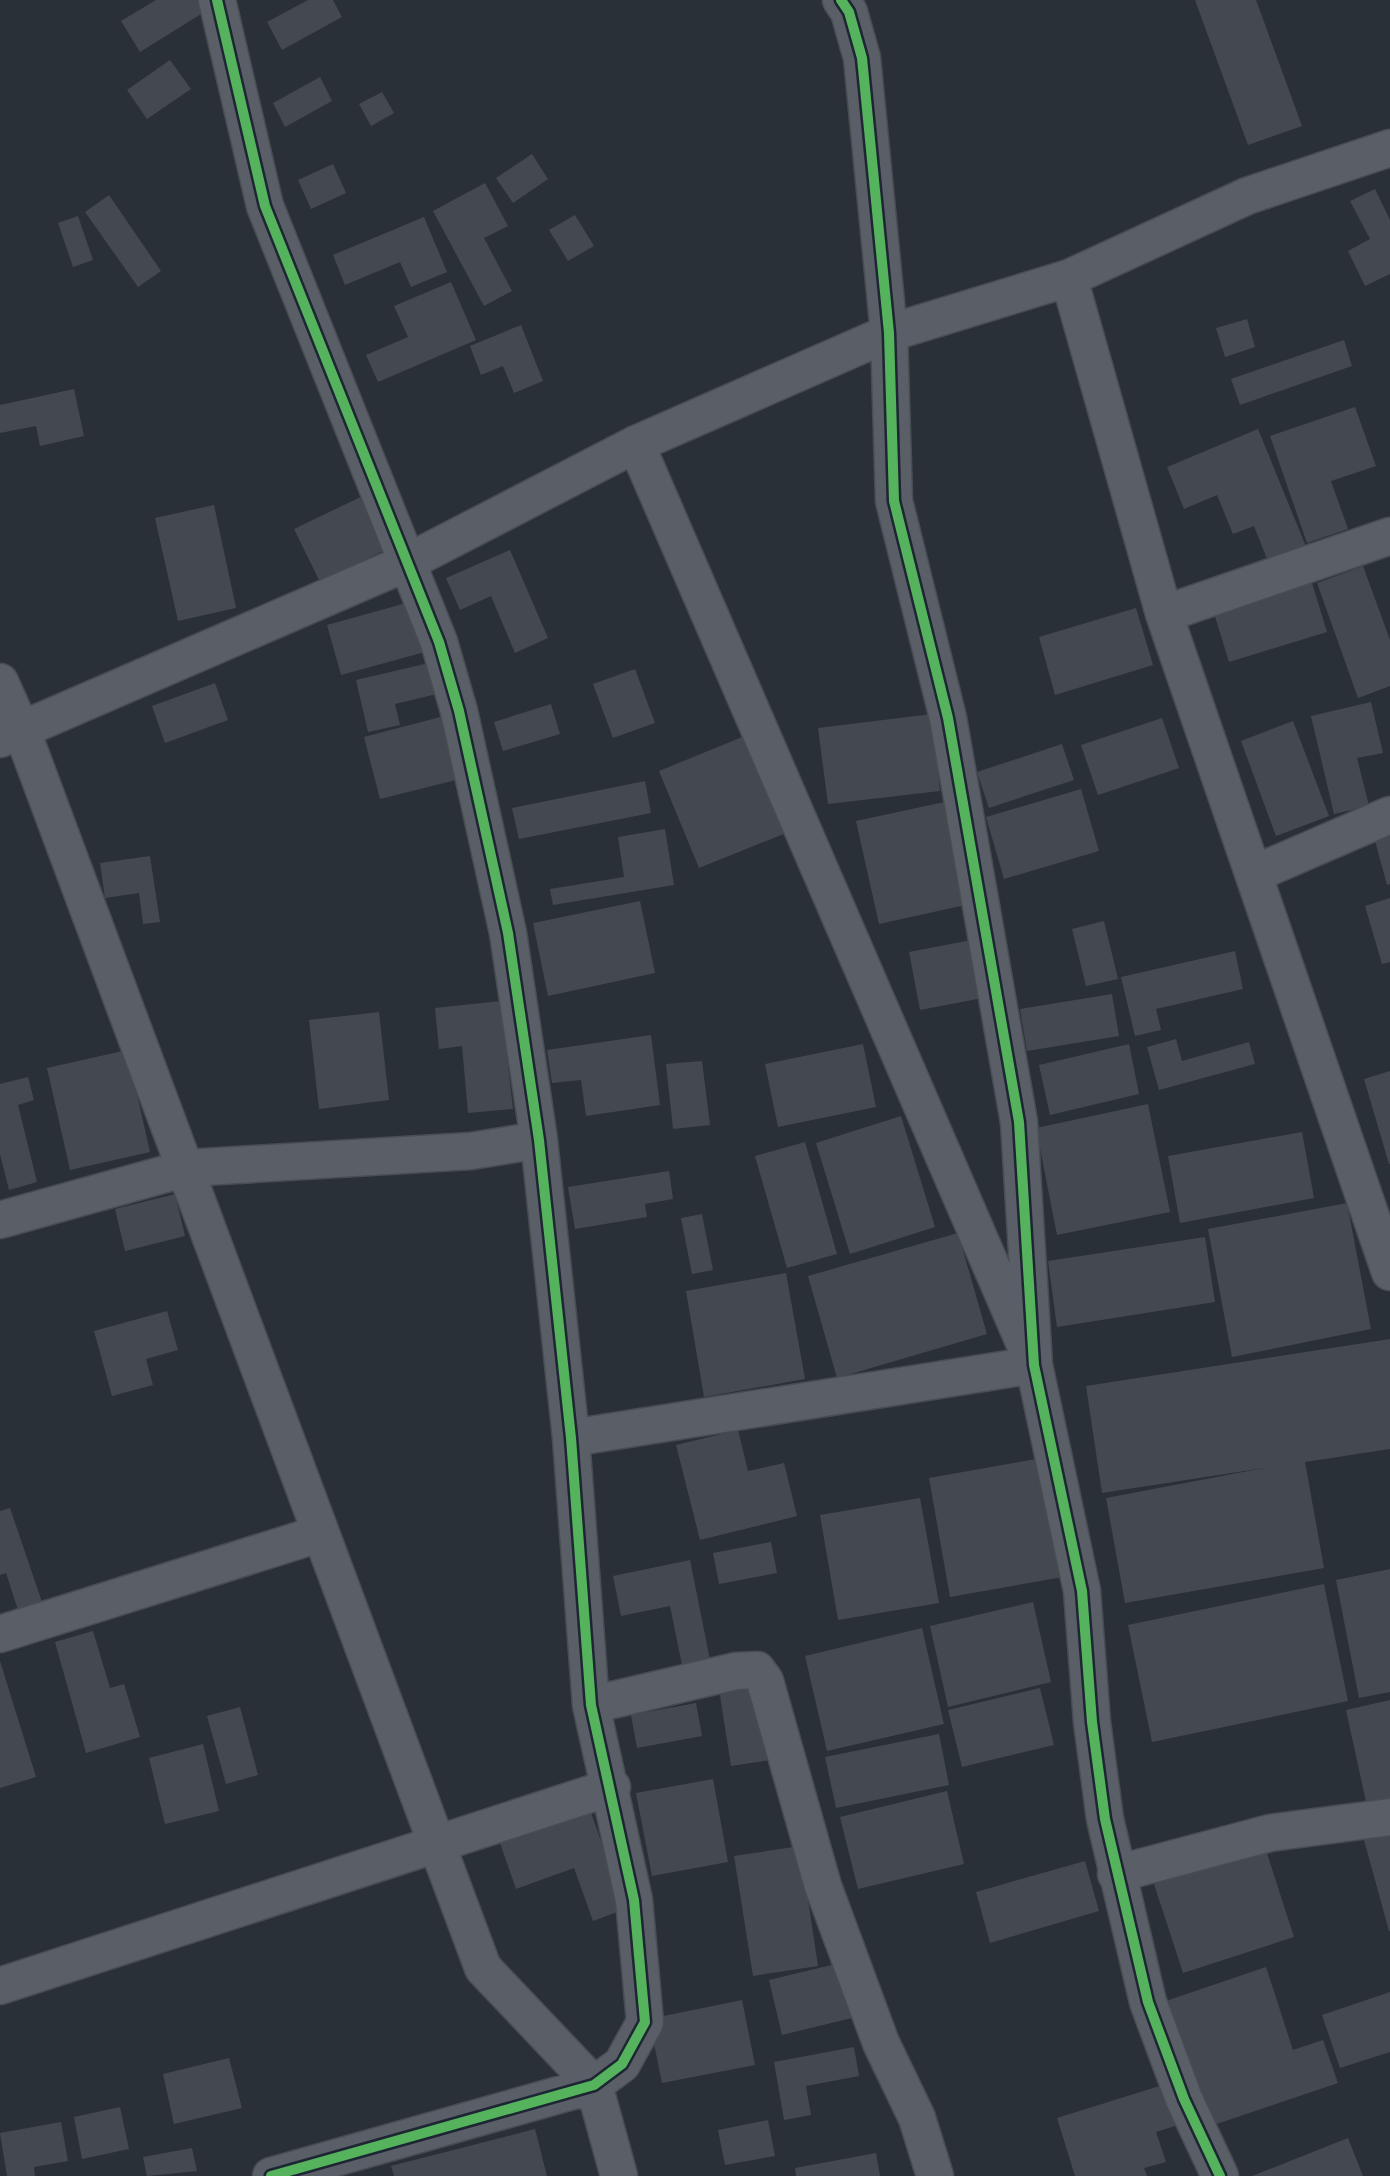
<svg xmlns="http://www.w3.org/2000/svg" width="1390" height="2176" viewBox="0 0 1390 2176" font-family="'Titillium Web',sans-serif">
  <rect width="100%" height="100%" fill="#2a3038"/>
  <path fill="#444950" d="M156,0H199L206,11L140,52L121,21Z
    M308,0H333L342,17L282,50L267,22Z
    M1195,0H1256L1302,126L1248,145Z
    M170,60L191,89L147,119L127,90Z
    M320,77L332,101L285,127L273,103Z
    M382,92L394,113L371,126L359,104Z
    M532,154L548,179L513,203L496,178Z
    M333,164L346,193L311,209L298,180Z
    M485,183L508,226L484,238L512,291L484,306L433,211Z
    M1375,189L1390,220V274L1365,286L1348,251L1370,239L1350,201Z
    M109,195L161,271L138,287L85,212Z
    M575,215L594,246L568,261L549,230Z
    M78,216L93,260L73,267L58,223Z
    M424,217L447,272L411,287L400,262L345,285L333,255Z
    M451,282L476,340L378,382L366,355L408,337L394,306Z
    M1247,319L1255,347L1225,357L1216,328Z
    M521,325L543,381L514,393L503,366L481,375L470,346Z
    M1344,340L1352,366L1240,405L1231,379Z
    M74,389L84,436L40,446L36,426L0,433V405Z
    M1355,407L1376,466L1331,481L1348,529L1307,543L1270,436Z
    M1258,429L1307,549L1269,564L1254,526L1233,534L1217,495L1184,509L1167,467Z
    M371,492L397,544L320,582L294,529Z
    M214,505L236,608L178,621L155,518Z
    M510,550L548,638L515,653L491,596L460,610L446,578Z
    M1363,566L1390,640V686L1358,698L1317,583Z
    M1312,583L1327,632L1229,662L1214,613Z
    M410,602L425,652L341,675L327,625Z
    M1136,608L1153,665L1055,695L1039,637Z
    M429,663L437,694L395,704L400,725L368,732L356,680Z
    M635,669L655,723L613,738L593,684Z
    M215,683L228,720L165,743L152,706Z
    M1371,702L1383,753L1357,758L1369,806L1334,814L1311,716Z
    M551,704L560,734L503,751L494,722Z
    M932,714L940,791L828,804L818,728Z
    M444,716L460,779L380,799L364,737Z
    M1162,718L1179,768L1098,795L1081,745Z
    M1293,721L1329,816L1276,836L1241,741Z
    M752,733L791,831L699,868L659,771Z
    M1062,744L1074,780L989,808L977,772Z
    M645,781L651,813L519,839L512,808Z
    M1081,789L1099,851L1004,879L986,817Z
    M949,801L970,904L879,924L856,821Z
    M1390,821V884L1387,885L1371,826Z
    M665,829L674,885L553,905L550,889L624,877L618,837Z
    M150,856L160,922L143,924L139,893L105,898L100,863Z
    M1390,898V962L1382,964L1365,906Z
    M640,901L655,973L548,996L533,923Z
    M1104,921L1118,979L1086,986L1072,929Z
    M982,938L993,996L920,1010L909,952Z
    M1235,951L1243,989L1156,1009L1161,1030L1135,1036L1121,977Z
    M1112,994L1119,1036L1027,1051L1020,1009Z
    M501,1001L513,1109L468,1113L462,1046L439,1049L435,1008Z
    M379,1012L389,1100L319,1109L309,1020Z
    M651,1035L660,1105L586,1116L581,1080L552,1083L547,1050Z
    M1176,1039L1182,1061L1249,1042L1255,1064L1159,1090L1147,1047Z
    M863,1044L876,1107L778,1127L765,1064Z
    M1129,1044L1139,1094L1050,1115L1039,1065Z
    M127,1050L150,1152L70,1170L47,1068Z
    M702,1061L710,1125L673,1129L666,1064Z
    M1390,1071V1164H1389L1364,1079Z
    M28,1077L34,1100L18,1105L37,1182L9,1190L0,1154V1084Z
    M1148,1104L1170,1212L1057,1235L1036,1128Z
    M901,1116L935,1227L850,1254L816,1143Z
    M1302,1132L1314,1198L1180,1223L1168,1156Z
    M805,1142L837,1254L787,1268L755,1156Z
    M669,1171L673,1199L645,1204L647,1217L575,1229L568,1187Z
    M175,1194L185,1236L125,1251L115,1209Z
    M1347,1203L1371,1329L1232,1357L1208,1229Z
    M702,1214L713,1270L692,1274L681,1218Z
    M958,1233L987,1334L837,1378L808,1276Z
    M1205,1237L1215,1302L1057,1327L1048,1261Z
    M786,1273L805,1379L704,1397L686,1291Z
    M167,1311L178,1350L146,1359L153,1385L112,1396L94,1331Z
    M1390,1339V1449L1305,1462L1324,1568L1125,1603L1106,1498L1264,1468L1102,1493L1086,1386Z
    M738,1430L748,1471L784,1463L797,1516L700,1540L676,1445Z
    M1042,1458L1063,1577L950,1597L929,1478Z
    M920,1498L939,1603L838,1620L820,1515Z
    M10,1508L43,1605L19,1613L6,1573L0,1575V1511Z
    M771,1542L777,1573L719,1584L713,1553Z
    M690,1560L710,1660L682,1665L670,1606L621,1616L613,1576Z
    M1390,1569V1692L1359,1698L1336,1580Z
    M1324,1584L1348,1701L1152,1742L1128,1625Z
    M1033,1602L1051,1682L948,1707L930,1626Z
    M922,1628L944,1724L827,1751L805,1656Z
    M93,1631L110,1688L124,1684L140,1737L86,1753L55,1642Z
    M0,1661L36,1777L0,1788Z
    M758,1683L771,1760L731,1766L719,1689Z
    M1040,1688L1054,1745L962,1767L948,1710Z
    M1390,1700V1806L1368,1811L1346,1710Z
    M696,1703L702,1736L637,1748L631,1715Z
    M240,1707L258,1775L226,1784L207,1716Z
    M939,1734L949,1785L836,1808L825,1757Z
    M203,1744L219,1811L165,1824L149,1758Z
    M713,1779L728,1862L652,1876L636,1793Z
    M947,1791L964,1864L858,1889L840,1817Z
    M589,1807L625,1909L593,1921L574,1868L516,1889L499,1840Z
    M1390,1833V1931H1389L1364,1840Z
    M800,1846L818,1966L753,1976L734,1856Z
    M1265,1847L1294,1937L1183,1973L1154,1884Z
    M1085,1861L1099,1911L990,1943L976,1892Z
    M844,1962L856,2017L782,2035L769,1980Z
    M1266,1967L1293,2050L1323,2040L1338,2083L1205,2128L1163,2002Z
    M1390,1992V2052L1340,2068L1322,2015Z
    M742,2000L755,2065L662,2083L649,2019Z
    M854,2047L859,2076L806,2086L811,2115L784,2120L774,2062Z
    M229,2058L242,2108L174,2124L163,2074Z
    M1166,2084L1178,2125L1156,2132L1166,2162L1144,2168L1147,2176H1075L1057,2118Z
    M120,2107L129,2149L82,2159L74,2117Z
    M768,2120L775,2156L725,2165L718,2130Z
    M61,2122L68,2161L34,2167L35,2176H7L0,2133Z
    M535,2129L547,2176H394L391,2166Z
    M1348,2138L1363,2176H1252Z
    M192,2148L197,2171L147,2176L143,2157Z
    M876,2153L880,2176H796L795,2168Z"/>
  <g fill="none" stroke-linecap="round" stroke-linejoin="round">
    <g stroke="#484c53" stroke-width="39">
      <path id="minor" d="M217,0L265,206L439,642L459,711L508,933L539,1140L571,1438L591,1705L634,1900L645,2022L622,2064L594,2085L271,2176
        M841,0L849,12L862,58L889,333L894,501L948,718L1019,1122L1034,1365L1082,1591L1092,1722L1105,1819L1148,2002L1184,2099L1220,2176
        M1069,278L1164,614L1390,1272
        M636,444L1024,1342
        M1164,614L1390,536
        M0,682L22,731L483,1968L594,2085L619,2176
        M0,739L406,563L636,444L889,333L1069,278L1247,196L1390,148
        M1256,873L1390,815
        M0,1220L187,1168L471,1151L539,1140
        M571,1438L1034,1365
        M0,1634L319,1534
        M591,1705L736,1671L757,1670L765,1681L823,1886L881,2043L917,2118L935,2176
        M1116,1874L1270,1833L1390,1817
        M0,1986L612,1787"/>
    </g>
    <use href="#minor" stroke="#5a5e66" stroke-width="36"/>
    <g stroke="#1d2633" stroke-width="15">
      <path id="cycleway" d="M217,0L265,206L439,642L459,711L508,933L539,1140L571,1438L591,1705L634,1900L645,2022L622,2064L594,2085L271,2176
        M841,0L849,12L862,58L889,333L894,501L948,718L1019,1122L1034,1365L1082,1591L1092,1722L1105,1819L1148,2002L1184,2099L1220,2176"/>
    </g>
    <use href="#cycleway" stroke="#56b35d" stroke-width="10"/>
  </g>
</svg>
